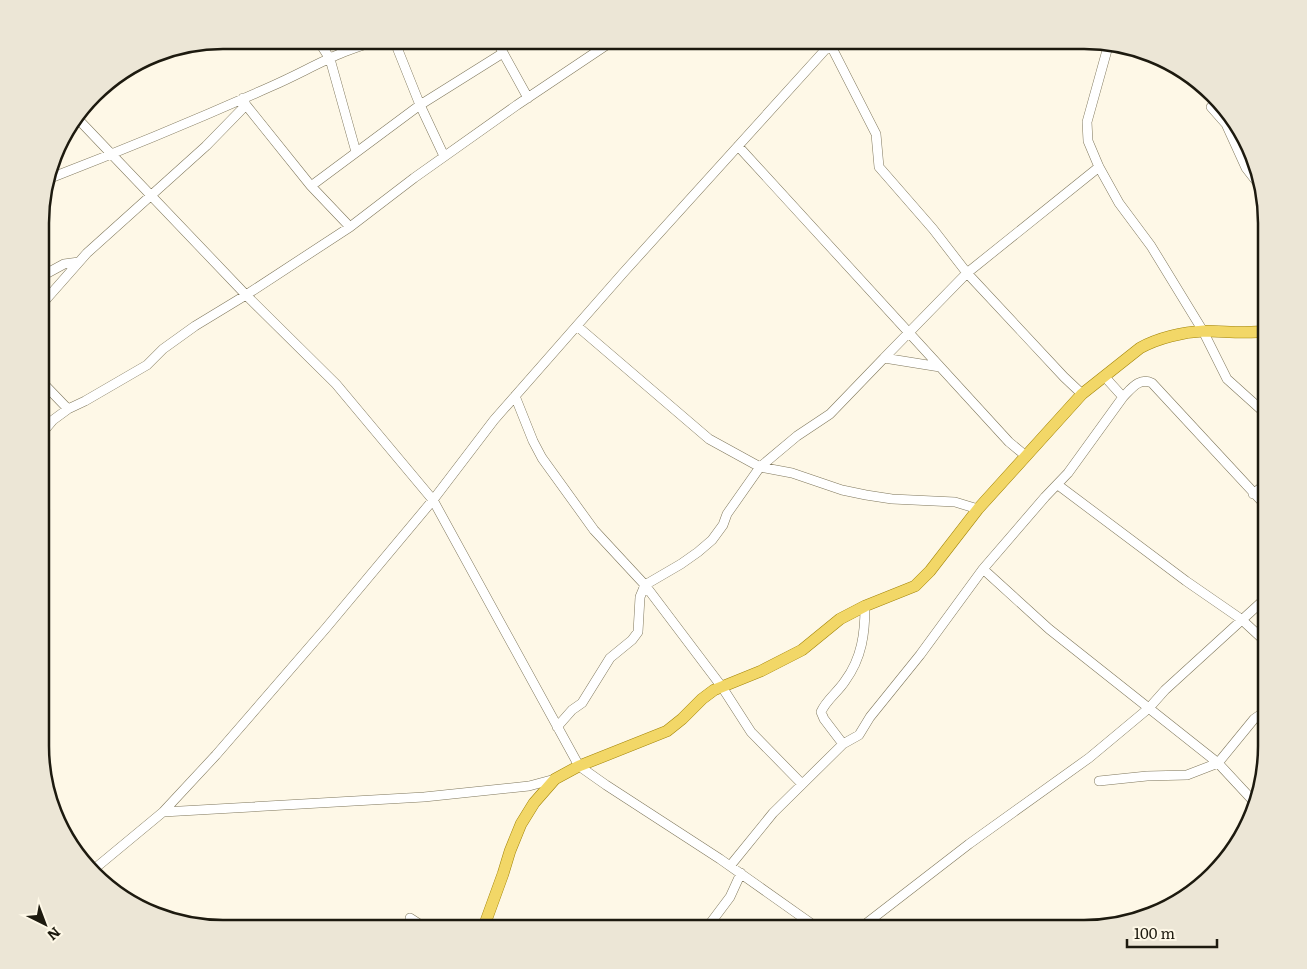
<svg xmlns="http://www.w3.org/2000/svg" width="1307" height="969" viewBox="0 0 1307 969" font-family="Literata,serif">
  <rect width="100%" height="100%" fill="#fef8e7"/>
  <g fill="none" stroke-linecap="round" stroke-linejoin="round">
    <g stroke="#7f775c" stroke-width="10">
      <path id="minor" d="M318,40L330,59L356,152
        M496,40L528,98
        M1109,43L1087,122L1088,141L1099,167L1119,203L1151,246L1203,331L1227,379L1267,415
        M830,44L876,134L879,167L933,229L967,273L1064,377L1082,394
        M243,98L246,105L311,186L420,105L394,40
        M1211,107L1226,124L1246,168L1260,186
        M77,118L246,295L336,384L433,500L579,766L606,785L720,859L819,929
        M738,146L1009,442L1026,456
        M444,156L420,105L503,53
        M48,179C123,150 198,119 272,86C309,70 344,47 384,40
        M311,186L350,227
        M42,276L64,264L79,262
        M42,304L87,253L206,146L246,105
        M577,326L709,439L760,467L792,473L842,490L866,495L892,499L955,502L978,509
        M884,358L967,273L1099,167
        M1104,376L1123,397C1131,389 1139,377 1152,383L1267,507
        M42,382L68,409L85,401L147,365L163,349L195,326L246,295L350,227L414,178L517,105L614,40
        M515,396L533,441L542,458L594,530L645,585L722,687L751,732L802,784
        M42,433L53,420L68,409
        M1058,485L1186,581L1241,619L1267,643
        M1253,494L1267,483
        M983,569L1049,629L1218,763L1257,805
        M557,727L572,710L582,703L610,658L632,640L638,632L640,597L645,585L681,564L698,552L712,540L723,525L727,514L760,467L797,436L830,414L884,358L940,367
        M843,744L824,719L821,712C826,700 838,692 845,681C862,658 865,633 865,606
        M1099,781L1147,776L1187,775L1218,763L1254,719L1267,710
        M163,812L424,797L529,786L555,779
        M730,866L773,813L843,744L859,735L870,717L920,655L983,569L1045,497L1068,473L1123,397
        M93,870L163,812L216,755L326,628L433,500L494,420L624,272L834,40
        M410,918L427,929
        M244,928V929
        M706,929L730,897L741,873
        M859,929L969,844L1089,758L1149,708L1165,690L1267,597"/>
    </g>
    <g stroke="#a28407" stroke-width="12">
      <path id="major" d="M483,929L503,874L510,851L521,824L534,803L555,779L579,766L667,731L682,719L702,699L714,690L761,671L802,650L840,619L865,606L915,586L930,571L978,509L1082,394L1140,348C1158,338 1183,332 1204,331C1225,331 1245,334 1267,331"/>
    </g>
    <use href="#minor" stroke="#fff" stroke-width="9"/>
    <use href="#major" stroke="#f2d767" stroke-width="11"/>
  </g>
  <path d="M0 0H1307V969H0ZM223 49H1084A174 174 0 0 1 1258 223V746A174 174 0 0 1 1084 920H223A174 174 0 0 1 49 746V223A174 174 0 0 1 223 49Z" fill="#ece6d6" fill-rule="evenodd"/>
  <path fill="none" stroke="#1d1a0f" stroke-width="2.5" d="M223 49H1084A174 174 0 0 1 1258 223V746A174 174 0 0 1 1084 920H223A174 174 0 0 1 49 746V223A174 174 0 0 1 223 49Z"/>
  <g transform="translate(45 924) rotate(138)" stroke="#fef8e7" stroke-width="4" paint-order="stroke">
  <path d="M0-4L9 19L0 12L-9 19Z" fill="#1d1a0f"/>
  <text y="-8" font-size="14" font-weight="bold" text-anchor="middle" fill="#1d1a0f">N</text>
  </g>
  <path d="M1127 939v8h90v-8" fill="none" stroke="#1d1a0f" stroke-width="2.5"/>
  <text x="1134" y="939" font-size="15" fill="#1d1a0f" stroke="#fef8e7" stroke-width="4" paint-order="stroke">100 m</text>
</svg>
